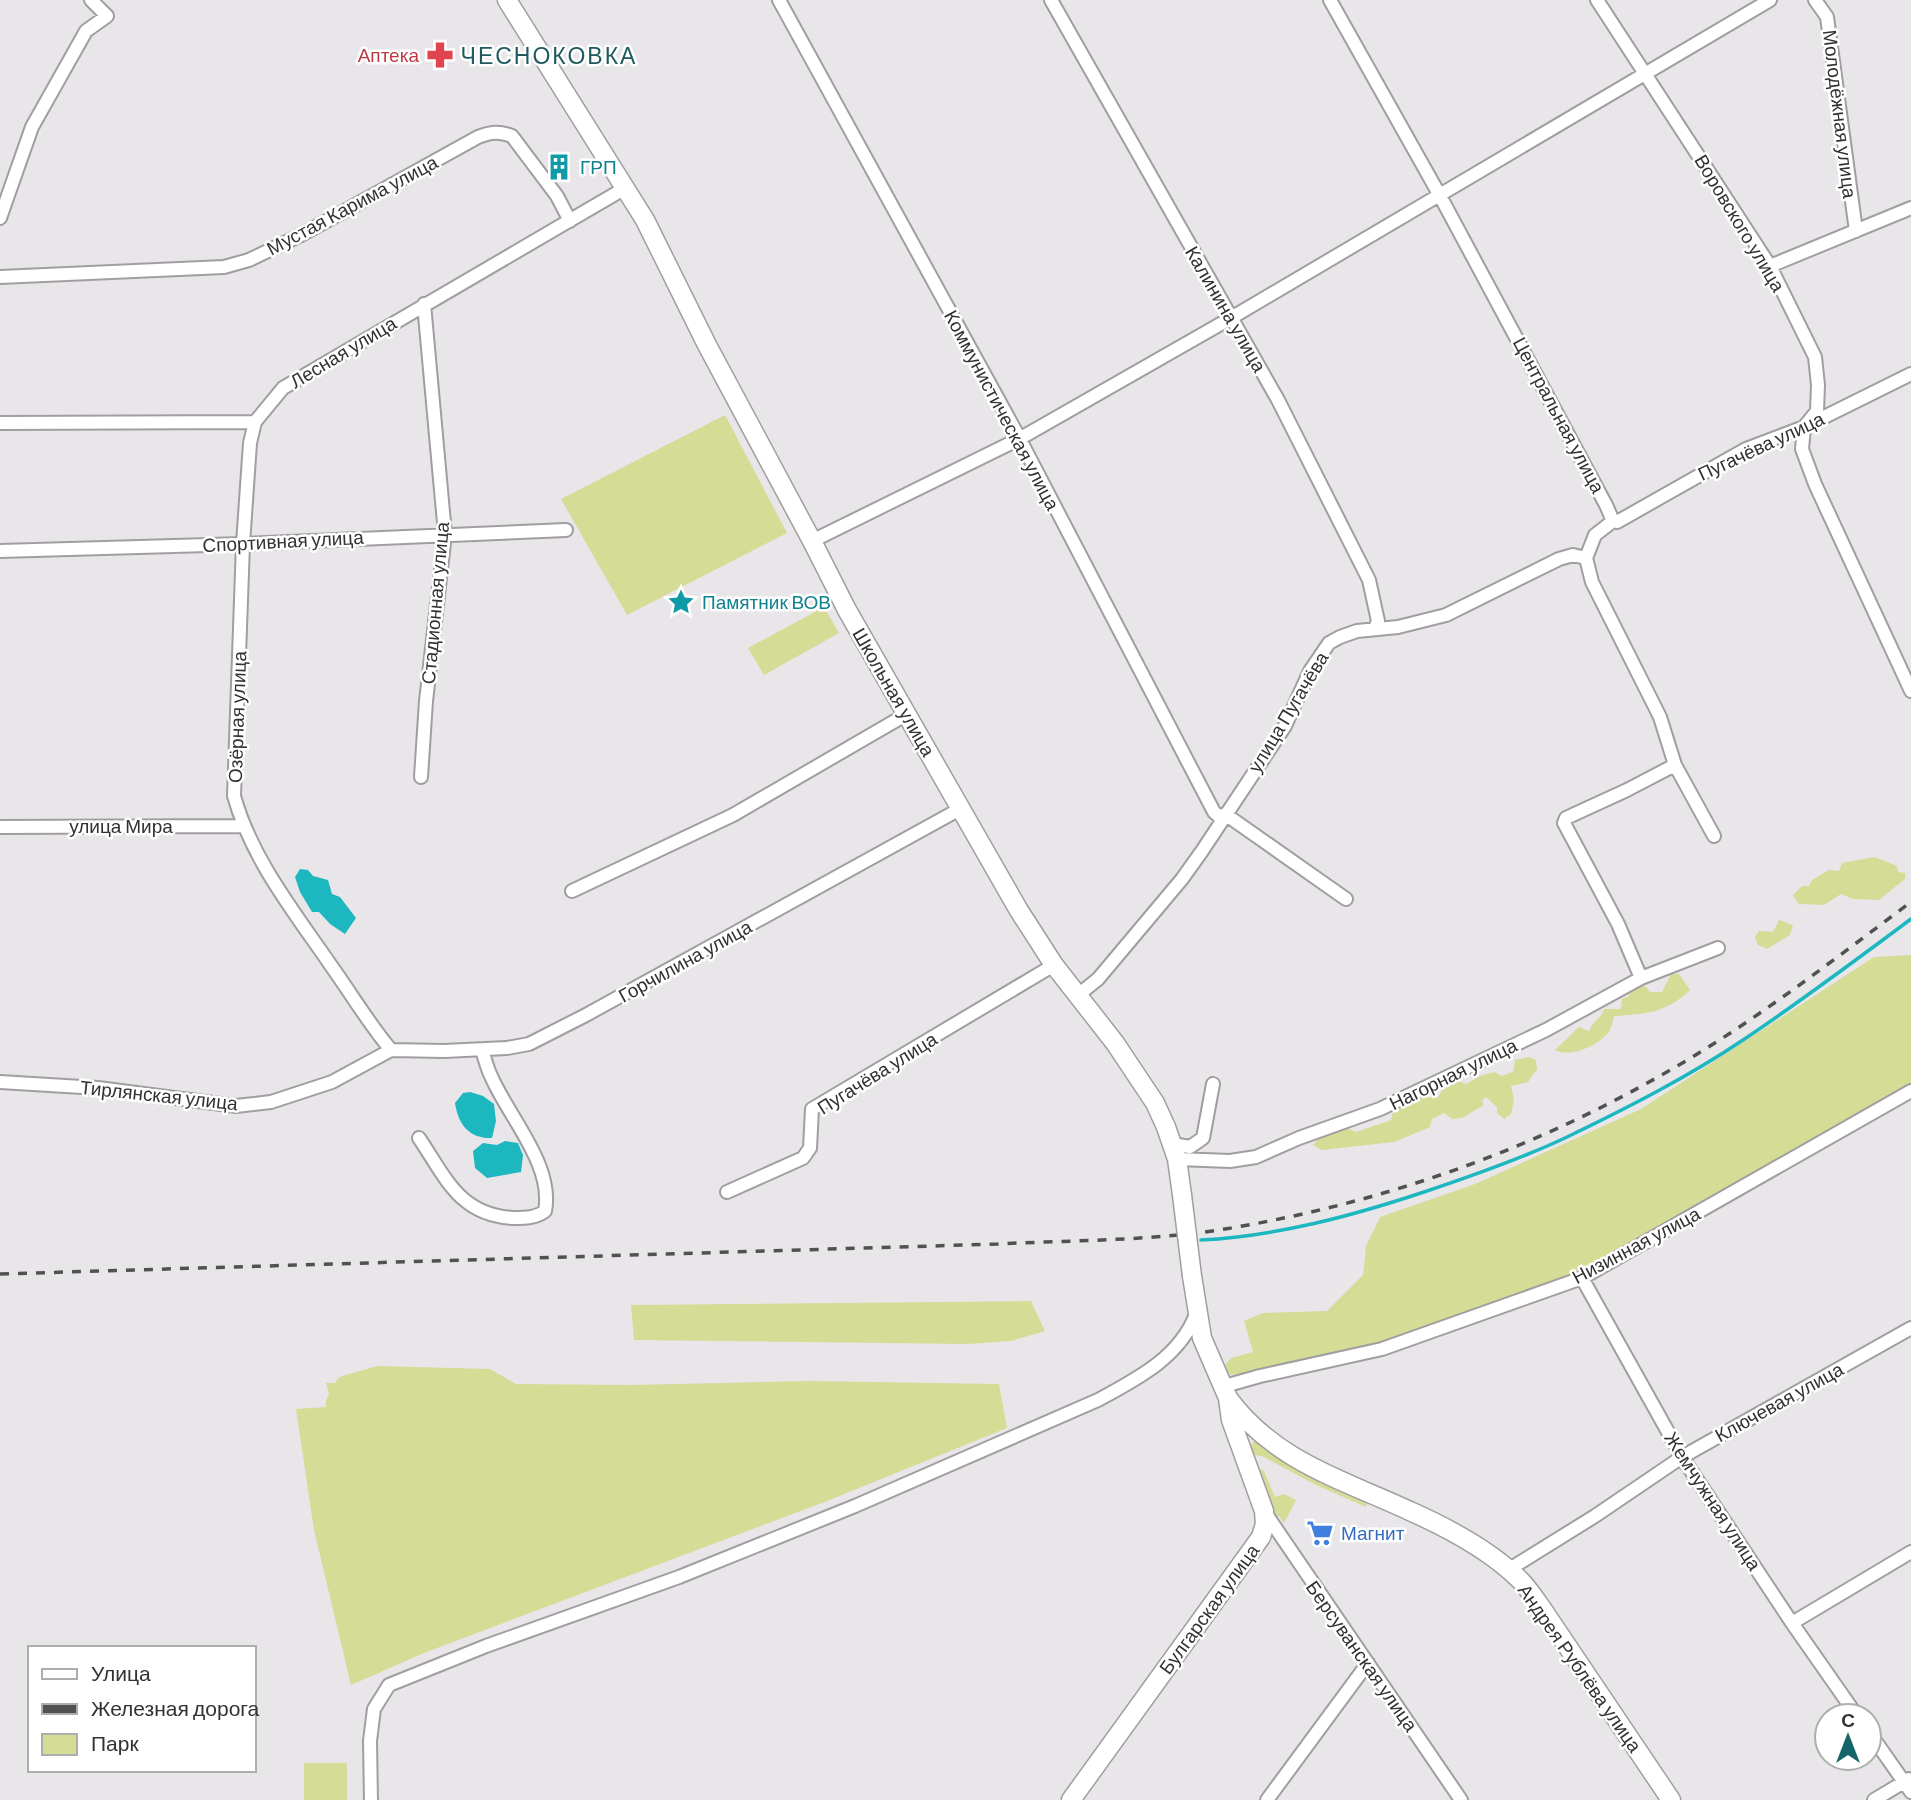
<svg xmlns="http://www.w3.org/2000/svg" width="1911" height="1800" viewBox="0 0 1911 1800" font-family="Barlow,sans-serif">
  <rect width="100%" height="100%" fill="#e9e6ea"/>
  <path fill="#d4dc96" d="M725,415L787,533L627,615L561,499Z
    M824,607L839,633L764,675L748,648Z
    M1875,857L1897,866L1898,872L1905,873V879L1879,900L1853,899L1841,894L1824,905L1799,904L1793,895L1802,886H1809L1812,880L1829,870L1839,871L1842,863Z
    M1779,920L1793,925L1790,935L1767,949L1758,945L1755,937L1759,931L1773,932Z
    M1911,955V1087L1603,1262L1409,1337L1237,1375L1229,1374L1225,1365L1231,1358L1253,1352L1244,1321L1263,1313L1327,1311L1363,1275L1366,1246L1380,1217L1475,1184L1641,1109L1874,957Z
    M1671,974H1679L1690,990C1666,1013 1646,1014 1614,1016C1613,1021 1611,1029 1608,1033C1597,1046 1571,1058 1555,1050L1579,1027L1589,1031C1593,1021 1600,1020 1604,1009H1621L1622,999L1628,997L1631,988L1634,985L1645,986L1650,992H1662Z
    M1529,1057L1536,1060L1537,1069L1528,1082L1511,1086L1514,1099L1511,1114L1504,1119L1497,1113V1107L1486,1097L1482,1101L1484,1105L1462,1118L1452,1119L1444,1113L1432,1119L1430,1127L1394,1142L1322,1150L1313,1145L1321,1136L1345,1127L1356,1132L1391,1120L1394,1107L1415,1097H1438L1446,1084L1454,1079L1466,1084L1482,1075L1495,1072L1501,1076L1513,1072L1515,1060Z
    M1031,1301L1045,1331L1011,1341L967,1344L634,1340L631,1305Z
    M377,1366L490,1369L516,1384L631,1385L809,1381L999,1384L1007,1428L827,1501L424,1653L351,1685L314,1530L296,1409L326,1407V1400L329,1394L326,1383H335L339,1377Z
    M1254,1440L1292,1465L1369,1500L1366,1507L1314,1484L1262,1456L1254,1455L1251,1447Z
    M1260,1469L1264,1471L1275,1497L1284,1494L1296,1500L1284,1523L1279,1516L1276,1517Z
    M304,1763H347V1800H304Z"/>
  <path fill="#1db7c0" d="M300,869L308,870L313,876L328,880L332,894L340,897L356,918L345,934L330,924L319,912H312L300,892L295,877Z
    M470,1092L483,1096L494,1104L496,1121L492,1138C469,1139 458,1124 455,1103L463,1093Z
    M505,1141L518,1143L523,1155L521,1172L487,1178L475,1168L473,1151L483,1143L497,1145Z"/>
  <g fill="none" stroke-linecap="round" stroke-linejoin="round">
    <path stroke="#1db7c0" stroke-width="3.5" d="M1201,1240C1277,1236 1352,1216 1424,1192C1472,1176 1521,1159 1567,1137C1627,1108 1688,1077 1743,1040C1800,1002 1856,960 1911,919"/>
    <g stroke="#a19ea1" stroke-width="16">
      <path id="street" d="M779,0L1015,430L1214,812L1223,820
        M1051,0L1278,400L1369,580L1378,621L1375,628
        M1330,0L1439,194L1606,505L1613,521L1595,535L1586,558L1592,582L1660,717L1675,765L1714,836
        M1597,0L1770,266L1815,357L1818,385L1817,411L1804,427L1802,449L1815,484L1911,691
        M1815,0L1827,17L1856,231
        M0,218L32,127L86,31L107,16L91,0
        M1770,266L1911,208
        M0,277L224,267L249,260L303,234L478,137C491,132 499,131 512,136L557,196L570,221
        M255,422L250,443L243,544L234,796C252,860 295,913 332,967C352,995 369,1024 391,1050
        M0,423L255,422L283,388L627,187
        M1613,521L1617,522L1746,449L1804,427L1911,374
        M812,541L1019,439L1231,318L1770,0
        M0,551L243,544L566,530
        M421,777L426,701L445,534L424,304
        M1225,814L1346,899
        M0,827L242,826
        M572,891L733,815L907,714
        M1641,978L1618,924L1564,823L1566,818L1627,790L1675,765
        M1077,996L1098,979L1182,879L1202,851L1285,726L1310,671L1329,643L1340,637L1357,631L1398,627L1446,615L1559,559L1573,555L1586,558
        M0,1082L98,1088L236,1106L271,1102L332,1082L391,1050L444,1051L507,1048L529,1044L586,1015L960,809
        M419,1138C446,1178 460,1216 514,1218C525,1218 536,1218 545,1211C554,1165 508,1116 491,1076C487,1068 485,1059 482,1050
        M1172,1144L1190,1147L1203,1138L1213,1084
        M1177,1159L1230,1161L1256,1157L1299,1138L1380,1109L1546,1030L1641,978L1718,948
        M727,1192L803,1158L810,1148L812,1109L1054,965
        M1582,1278L1682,1457L1792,1623L1857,1716
        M1221,1387L1260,1376L1382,1349L1582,1278L1911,1091
        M1266,1514L1461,1800
        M1508,1570L1595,1516L1682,1457L1911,1328
        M1792,1623L1911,1552
        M1869,1732L1911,1792
        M371,1800L370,1741L374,1709L389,1685L486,1646L679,1577L855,1506L1098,1400C1137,1379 1180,1357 1196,1314
        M1267,1800L1368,1663
        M1874,1800L1909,1779"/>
    </g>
    <g stroke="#a19ea1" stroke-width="21">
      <path id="secondary" d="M507,0L645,220L707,345L812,541L847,610L1018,909L1054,965L1115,1043L1155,1103L1166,1127L1177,1159L1182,1195
        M1228,1398C1275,1462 1344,1480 1412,1512C1450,1529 1491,1551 1520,1580C1529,1589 1536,1600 1543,1610L1671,1800
        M1071,1800L1261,1537L1265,1524L1264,1511L1231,1420L1228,1398L1202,1338L1192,1276"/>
    </g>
    <use href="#street" stroke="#fff" stroke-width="12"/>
    <use href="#secondary" stroke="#fff" stroke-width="18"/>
    <path stroke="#525152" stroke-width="3.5" stroke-dasharray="9 9" stroke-linecap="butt" d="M0,1274L998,1244C1074,1240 1151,1241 1225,1229C1378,1204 1524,1153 1658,1077C1748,1027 1829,963 1911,902"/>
    <g stroke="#a19ea1" stroke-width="21" stroke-linecap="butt">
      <path id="secondary-bridge" d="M1182,1195L1192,1276"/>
    </g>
    <use href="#secondary-bridge" stroke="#fff" stroke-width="18"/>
  </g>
  <defs>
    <g id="pharmacy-bare" transform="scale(2.1)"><path d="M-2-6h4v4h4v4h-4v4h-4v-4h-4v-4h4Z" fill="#e0444e" stroke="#fff" stroke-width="2.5" paint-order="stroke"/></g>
    <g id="building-bare" transform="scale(2.1)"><path d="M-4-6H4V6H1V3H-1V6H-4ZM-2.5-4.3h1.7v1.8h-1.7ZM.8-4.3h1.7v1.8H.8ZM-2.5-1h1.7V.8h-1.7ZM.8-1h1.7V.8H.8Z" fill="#0f9aa8" stroke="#fff" stroke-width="2.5" paint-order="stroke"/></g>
    <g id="sight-bare" transform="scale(2.1)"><path d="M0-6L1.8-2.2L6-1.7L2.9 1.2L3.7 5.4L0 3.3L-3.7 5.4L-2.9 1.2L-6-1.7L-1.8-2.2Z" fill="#0f9aa8" stroke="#fff" stroke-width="2.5" paint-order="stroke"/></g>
    <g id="supermarket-bare" transform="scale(2.1)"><path d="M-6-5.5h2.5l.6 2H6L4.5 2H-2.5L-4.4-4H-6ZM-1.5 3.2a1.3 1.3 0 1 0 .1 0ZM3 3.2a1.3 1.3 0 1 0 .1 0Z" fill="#3f7fe0" stroke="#fff" stroke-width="2.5" paint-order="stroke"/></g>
  </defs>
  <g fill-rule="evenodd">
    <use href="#pharmacy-bare" x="440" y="55"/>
    <use href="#building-bare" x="559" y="167"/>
    <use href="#sight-bare" x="681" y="602"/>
    <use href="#supermarket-bare" x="1320" y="1533"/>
  </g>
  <g text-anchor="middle" stroke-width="5" stroke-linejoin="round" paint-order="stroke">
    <g font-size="19" fill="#be3a42" stroke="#fff" text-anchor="end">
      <text x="419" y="62">Аптека</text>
    </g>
    <g font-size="19" fill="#333233" stroke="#fff">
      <text transform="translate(1840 114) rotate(83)" y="7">Молодёжная улица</text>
      <text transform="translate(352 205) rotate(-28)" y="7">Мустая Карима улица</text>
      <text transform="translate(1740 223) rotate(59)" y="7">Воровского улица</text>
      <text transform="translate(1226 309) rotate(60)" y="7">Калинина улица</text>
      <text transform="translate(343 352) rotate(-31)" y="7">Лесная улица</text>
      <text transform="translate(1002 410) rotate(62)" y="7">Коммунистическая улица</text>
      <text transform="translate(1559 415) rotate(62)" y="7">Центральная улица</text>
      <text transform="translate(1761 446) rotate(-25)" y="7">Пугачёва улица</text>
      <text transform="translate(283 541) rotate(-3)" y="7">Спортивная улица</text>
      <text transform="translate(435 603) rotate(-85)" y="7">Стадионная улица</text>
      <text transform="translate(894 692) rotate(60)" y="7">Школьная улица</text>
      <text transform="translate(1288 712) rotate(-59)" y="7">улица Пугачёва</text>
      <text transform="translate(237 717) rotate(-88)" y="7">Озёрная улица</text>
      <text x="121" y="833">улица Мира</text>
      <text transform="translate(685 961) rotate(-29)" y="7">Горчилина улица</text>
      <text transform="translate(877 1073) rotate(-32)" y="7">Пугачёва улица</text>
      <text transform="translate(1453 1074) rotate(-26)" y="7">Нагорная улица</text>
      <text transform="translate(159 1095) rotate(6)" y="7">Тирлянская улица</text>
      <text transform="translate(1636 1245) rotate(-28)" y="7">Низинная улица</text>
      <text transform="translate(1779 1402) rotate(-29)" y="7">Ключевая улица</text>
      <text transform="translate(1713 1501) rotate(57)" y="7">Жемчужная улица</text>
      <text transform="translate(1209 1609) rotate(-54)" y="7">Булгарская улица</text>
      <text transform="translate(1362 1656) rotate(55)" y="7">Берсуванская улица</text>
      <text transform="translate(1580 1668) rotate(55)" y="7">Андрея Рублёва улица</text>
    </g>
    <g font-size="19" fill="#0d838f" stroke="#fff" text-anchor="start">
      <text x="580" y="174">ГРП</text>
      <text x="702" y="609">Памятник ВОВ</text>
    </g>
    <g font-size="19" fill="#366cbe" stroke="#fff" text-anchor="start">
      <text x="1341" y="1540">Магнит</text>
    </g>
    <g font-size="23" letter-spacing="2" fill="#1f5a5e" stroke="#fff">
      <text x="549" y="64">ЧЕСНОКОВКА</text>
    </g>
  </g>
  <rect x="28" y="1646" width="228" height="126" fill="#ffffff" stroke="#adadad" stroke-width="2"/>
  <rect x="42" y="1669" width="35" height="10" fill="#ffffff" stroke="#adadad" stroke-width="2"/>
  <text x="91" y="1681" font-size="21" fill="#333233">Улица</text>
  <rect x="42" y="1704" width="35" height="10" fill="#525152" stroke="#adadad" stroke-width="2"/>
  <text x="91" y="1716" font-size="21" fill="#333233">Железная дорога</text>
  <rect x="42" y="1734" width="35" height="21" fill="#d4dc96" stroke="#adadad" stroke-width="2"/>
  <text x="91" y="1751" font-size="21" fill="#333233">Парк</text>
  <g transform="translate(1848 1737)"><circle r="33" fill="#ffffff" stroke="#adadad" stroke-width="2"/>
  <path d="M0-5L12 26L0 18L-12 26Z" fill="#16656a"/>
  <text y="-10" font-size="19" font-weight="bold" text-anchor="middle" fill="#333233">С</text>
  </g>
</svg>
